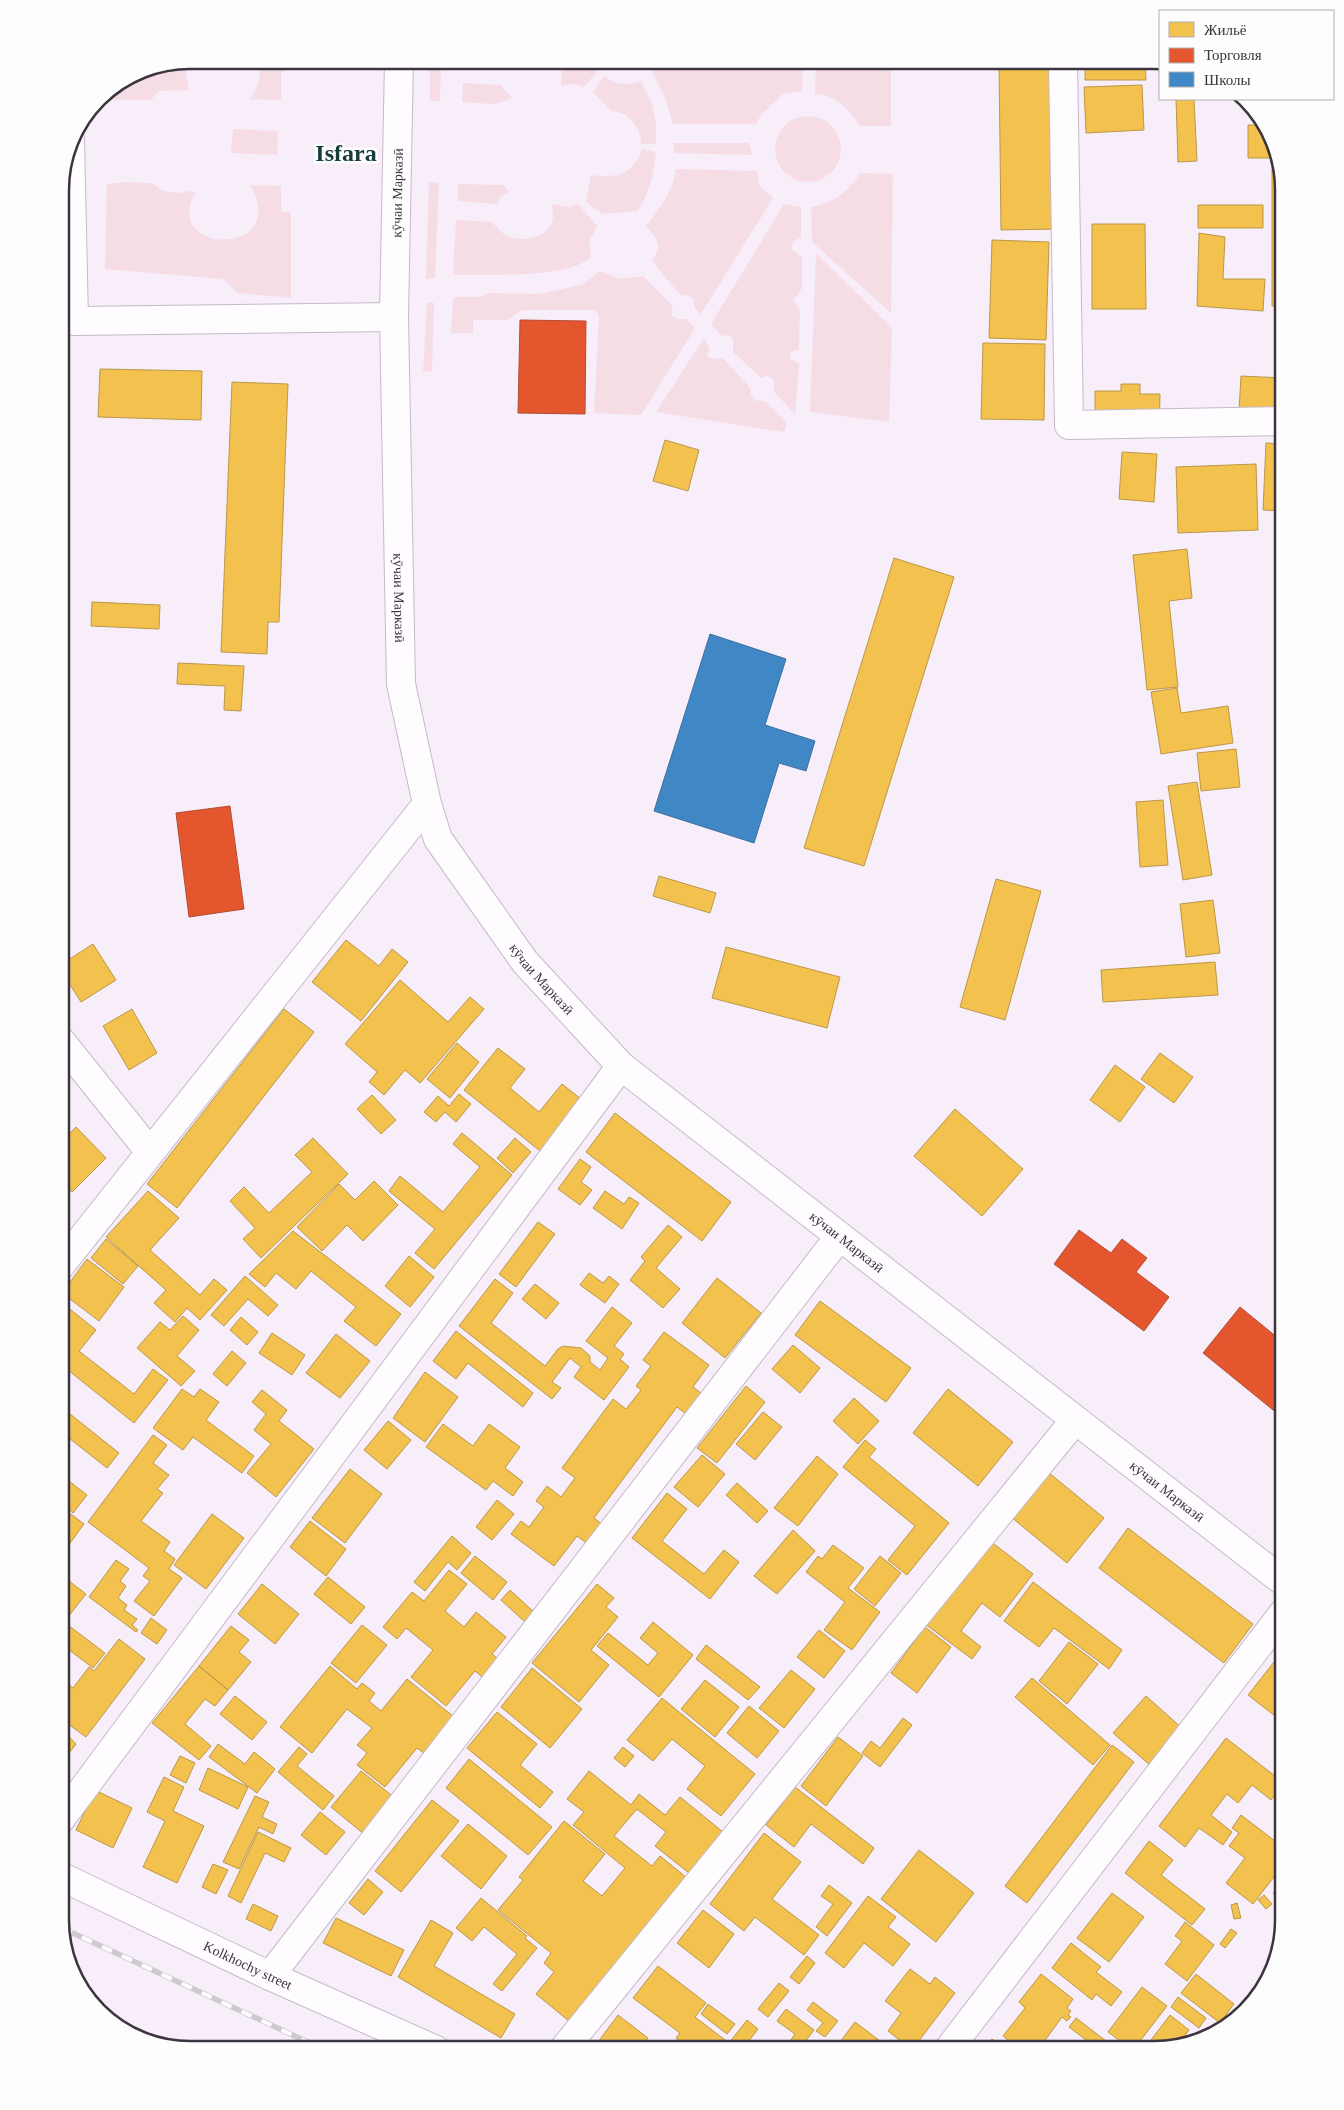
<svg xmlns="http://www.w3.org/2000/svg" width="1344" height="2110" viewBox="0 0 1344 2110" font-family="Georgia,serif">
  <rect width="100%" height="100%" fill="#f7eefa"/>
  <path fill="#f6dce5" d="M188,60L185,68L189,90L158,91L151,100H108V91L140,70Z
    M256,60H288V70L281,72V100L250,99C258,86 264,74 256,60Z
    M430,60H441L440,101H430Z
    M460,60H495L493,68L460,67Z
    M558,60H598L601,67L584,87L573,84L561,86L562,67Z
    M659,60H798L802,64L803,91L783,94L761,115L756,124H673L666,100L653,73Z
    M823,60H891V126H860C849,109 835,94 815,94L816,68Z
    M604,76C614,85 628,86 641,81L652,104L656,124V144H641C641,127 629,112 611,111L593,92Z
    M463,83L502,85L503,89L512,97C498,108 479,102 462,102Z
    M775 149a33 33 0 1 1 66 0a33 33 0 1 1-66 0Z
    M233,129L278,131L277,155L231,153Z
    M674,143H749L752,155L674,153Z
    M642,149L656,152C654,172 649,194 638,211L603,214L586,202L591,175C616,178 633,176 642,149Z
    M676,169L757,171L759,185L773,198L701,314L695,309L693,299L687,295L681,296L652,261L659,248L656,238L646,226C659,210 673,191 676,169Z
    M860,173L893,174L891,313L812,242L811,207C833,203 849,192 860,173Z
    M124,182L151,183L164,191L180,193L189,191L196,192C158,255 293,258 250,185L281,186V212H291V298L238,293L223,279L105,269L107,184Z
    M429,182L439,183L435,278L426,279Z
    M458,184L503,185L509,192L501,196L498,204L458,201Z
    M551,204L569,207L578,204L597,226L589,242L591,257C570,279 485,274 453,275L456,220L492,222C497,228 503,235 510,237C534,244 561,231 551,204Z
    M784,204L801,207V238L793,241L791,249L802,257V288L793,301L800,309L799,349L791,352L790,358L799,364L795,414L774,392V380L767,376L761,378L733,352V339L729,335L721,336L711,324Z
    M816,253L892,328L889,422L810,412Z
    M600,271L620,279L643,276L673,306L671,311L672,316L678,319H686L695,328L641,415L594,413L599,315L594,310H522L508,320H473V333H451L453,297H481L490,293L540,294L584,284Z
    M427,302L434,303L432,371L423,372Z
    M704,338L710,349L707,355L712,359L723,358L751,389V395L754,400L766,402L787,423L784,432L656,412Z"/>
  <path fill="#f2c14e" stroke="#bb9749" d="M1085,60H1145L1146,80H1085Z
    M1057,62L1059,229L1001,230L999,63Z
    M1142,85L1144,130L1086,133L1084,87Z
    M1176,99H1194L1197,161L1178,162Z
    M1248,125H1265L1271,132L1284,189V306H1272V158H1248Z
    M1198,205H1263V228H1198Z
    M1092,224H1145L1146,309H1092Z
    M1199,233L1225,237L1223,279H1265L1263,311L1197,306Z
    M992,240L1049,242L1046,340L989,338Z
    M983,343L1045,344L1044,420L981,419Z
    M100,369L202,371L201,420L98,417Z
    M1241,376L1284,378V413L1239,410Z
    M232,382L288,384L279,622H268L267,654L221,652Z
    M1121,384H1140V394H1160L1159,433L1095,432V391H1121Z
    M665,440L699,450L688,491L653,481Z
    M1266,443L1284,444V511L1263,510Z
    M1122,452L1157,454L1154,502L1119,499Z
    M1256,464L1258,530L1178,533L1176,467Z
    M1187,549L1192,598L1169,601L1178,687L1147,690L1133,555Z
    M894,558L954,577L864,866L804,848Z
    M92,602L160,605L159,629L91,626Z
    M178,663L244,666L241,711L224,710L225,686L177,684Z
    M1177,688L1181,713L1228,706L1233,743L1161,754L1151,692Z
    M1236,749L1240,787L1201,791L1197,753Z
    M1197,782L1212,875L1183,880L1168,786Z
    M1163,800L1168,865L1140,867L1136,802Z
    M659,876L716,893L710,913L653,896Z
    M996,879L1041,891L1005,1020L960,1007Z
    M1213,900L1220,953L1186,957L1180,904Z
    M346,940L379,966L392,949L408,962L361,1021L312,982Z
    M93,944L116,980L81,1002L60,969V965Z
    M726,947L840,977L827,1028L712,998Z
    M1215,962L1218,995L1103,1002L1101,970Z
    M400,980L448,1022L470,997L484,1009L420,1083L405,1070L384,1095L369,1082L377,1072L345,1044Z
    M132,1009L157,1053L129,1070L103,1026Z
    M284,1009L314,1032L177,1208L147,1184Z
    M457,1043L479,1062L450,1098L427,1079Z
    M498,1048L525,1069L510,1088L539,1112L562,1084L581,1099L540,1151L464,1090Z
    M1160,1053L1193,1077L1174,1103L1141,1079Z
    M1115,1065L1145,1087L1120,1122L1090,1100Z
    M459,1094L471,1104L456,1122L445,1112L436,1122L424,1112L438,1096L449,1106Z
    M372,1095L396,1120L381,1134L357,1109Z
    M955,1109L1023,1169L982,1216L914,1156Z
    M615,1113L731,1202L702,1241L586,1152Z
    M76,1127L106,1158L72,1192L60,1181V1143Z
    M462,1133L512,1175L434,1269L415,1253L435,1229L389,1191L400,1176L443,1212L480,1167L453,1144Z
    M313,1138L348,1174L261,1258L243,1239L255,1228L230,1201L244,1187L269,1213L312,1172L295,1155Z
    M515,1138L531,1152L513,1173L497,1158Z
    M580,1159L591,1167L581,1182L592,1190L580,1205L558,1189Z
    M374,1181L398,1205L363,1241L347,1225L322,1251L297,1227L339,1184L355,1200Z
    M148,1191L179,1218L150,1250L200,1295L214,1279L227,1290L200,1320L187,1308L175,1322L154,1303L166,1290L106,1237Z
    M605,1191L624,1204L629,1197L639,1203L622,1229L593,1208Z
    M538,1222L555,1234L516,1287L499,1274Z
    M668,1225L682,1237L656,1268L680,1289L663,1308L630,1280L645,1261L641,1257Z
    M293,1231L401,1314L376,1346L344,1321L356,1307L311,1271L296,1289L276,1273L265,1287L249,1274Z
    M106,1239L138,1266L123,1284L91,1258Z
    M1284,1243V1264L1274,1257Z
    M409,1256L434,1277L410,1307L385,1286Z
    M87,1259L124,1287L99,1321L62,1293Z
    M589,1273L603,1283L609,1276L619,1284L605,1303L580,1285Z
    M245,1276L278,1305L268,1316L248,1299L224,1326L211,1315Z
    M717,1278L761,1313L725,1358L682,1323Z
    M495,1279L513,1293L491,1323L545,1366L558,1349L563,1346L581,1348L590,1356V1362L600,1370L608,1358L586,1341L612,1307L632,1323L614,1346L624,1354L620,1359L629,1367L604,1400L574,1377L581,1367L570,1358L552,1382L561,1388L552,1399L459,1326Z
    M535,1284L559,1303L546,1319L522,1299Z
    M820,1301L911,1368L886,1402L795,1335Z
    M61,1302L96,1330L79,1351L134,1394L153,1369L168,1380L134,1423L63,1366L60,1370Z
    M183,1316L199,1330L177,1356L195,1371L181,1386L137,1348L160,1322L170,1330Z
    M241,1317L258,1332L247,1345L230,1330Z
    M456,1331L533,1393L523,1407L468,1363L456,1379L433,1361Z
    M664,1332L709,1365L693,1387L705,1396L690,1417L677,1407L594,1518L606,1527L592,1547L577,1536L554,1566L511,1534L521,1521L529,1527L544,1507L536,1501L547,1486L561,1497L575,1478L562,1468L613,1399L626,1409L641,1390L636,1386L651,1366L643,1360Z
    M272,1333L305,1355L292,1375L259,1353Z
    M336,1334L370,1361L340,1398L306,1373Z
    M793,1345L820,1368L800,1393L772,1369Z
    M232,1351L246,1363L227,1386L213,1374Z
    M425,1372L458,1397L425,1442L393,1418Z
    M746,1386L765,1402L717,1463L697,1448Z
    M182,1389L194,1397L200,1389L219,1402L206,1420L254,1456L242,1473L193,1437L183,1450L153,1428Z
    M948,1389L1013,1442L978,1486L913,1433Z
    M262,1390L287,1410L279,1421L314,1449L276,1497L247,1473L271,1444L254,1430L266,1414L252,1402Z
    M854,1398L879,1421L858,1444L833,1421Z
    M60,1406L119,1453L107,1468L60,1431Z
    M763,1412L782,1427L755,1460L736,1444Z
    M388,1421L411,1440L387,1469L364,1450Z
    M443,1424L473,1446L489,1424L520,1447L505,1468L523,1482L513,1496L493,1481L486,1490L426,1447Z
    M153,1435L167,1445L153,1463L169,1475L157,1489L163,1493L141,1521L170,1542L164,1551L175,1559L169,1569L182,1578L154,1616L134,1601L150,1581L143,1576L149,1568L88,1522Z
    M865,1440L876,1449L869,1457L949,1523L907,1575L888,1560L915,1526L843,1467Z
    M702,1455L725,1474L698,1507L674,1487Z
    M817,1456L838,1474L798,1526L774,1508Z
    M350,1469L382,1494L345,1543L312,1518Z
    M1048,1472L1104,1518L1067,1563L1011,1517Z
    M60,1474L87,1495L73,1513L60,1502Z
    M737,1483L768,1511L757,1523L726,1495Z
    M667,1493L687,1509L662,1541L704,1574L724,1550L739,1562L710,1599L632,1538Z
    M497,1500L514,1514L492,1540L476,1527Z
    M60,1506L84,1524L60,1557Z
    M212,1514L244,1538L206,1589L174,1565Z
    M310,1521L346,1549L326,1576L290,1547Z
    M1128,1528L1253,1624L1224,1663L1099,1568Z
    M793,1530L815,1551L777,1594L754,1576Z
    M452,1536L471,1553L457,1570L448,1562L425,1591L414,1582Z
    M985,1537L1033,1574L1000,1617L982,1603L961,1631L981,1647L972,1659L921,1621Z
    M833,1545L864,1568L848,1588L880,1612L852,1650L824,1630L845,1602L806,1572L818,1556L822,1559Z
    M475,1556L507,1582L493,1600L461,1573Z
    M880,1556L901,1573L875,1606L854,1589Z
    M116,1560L129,1569L120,1581L126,1586L118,1598L127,1605L124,1610L137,1619L132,1625L138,1630L136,1632L89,1597Z
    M449,1570L467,1584L445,1611L464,1627L476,1612L506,1637L492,1654L502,1662L487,1681L475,1671L446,1706L411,1677L433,1650L406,1628L397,1639L383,1627L412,1592L424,1601Z
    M60,1574L86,1594L64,1622L105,1653L93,1668L60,1643Z
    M328,1577L365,1607L351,1624L314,1594Z
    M1033,1582L1122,1650L1109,1669L1054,1628L1039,1647L1004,1621Z
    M262,1584L299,1614L275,1644L238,1614Z
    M597,1584L614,1598L606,1607L618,1617L591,1650L609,1665L579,1702L532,1663Z
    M510,1590L535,1613L526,1623L501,1600Z
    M151,1618L167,1630L157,1644L141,1633Z
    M653,1622L693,1655L659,1697L597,1646L608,1633L648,1665L658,1653L640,1638Z
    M362,1625L387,1645L356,1683L331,1663Z
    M231,1626L249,1640L239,1652L251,1662L228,1690L199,1666Z
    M925,1627L951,1647L917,1693L891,1673Z
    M819,1630L845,1651L824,1678L797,1657Z
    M119,1639L145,1659L86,1737L60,1718V1678L73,1688L89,1667L94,1671Z
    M1069,1642L1098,1664L1067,1704L1039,1681Z
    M706,1645L760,1687L748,1700L696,1659Z
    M1278,1657L1284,1662V1723L1248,1695Z
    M199,1666L228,1690L215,1706L205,1699L185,1724L211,1746L199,1760L152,1723Z
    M330,1666L357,1689L362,1683L375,1693L369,1701L381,1711L407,1679L459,1721L429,1757L417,1748L385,1787L357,1765L367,1753L357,1745L372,1728L347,1709L312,1753L280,1727Z
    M532,1668L582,1709L550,1748L501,1707Z
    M791,1670L815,1689L784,1728L759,1708Z
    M1032,1678L1110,1745L1093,1765L1015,1697Z
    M705,1680L739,1707L715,1737L681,1709Z
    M235,1696L267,1722L252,1740L220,1714Z
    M1146,1696L1183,1729L1151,1766L1113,1733Z
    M662,1698L755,1774L721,1816L687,1789L705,1766L672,1739L653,1761L627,1740Z
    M749,1706L779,1731L757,1758L727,1733Z
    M497,1712L537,1744L520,1765L553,1792L540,1808L467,1748Z
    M903,1718L912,1725L880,1767L862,1753L871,1741L880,1748Z
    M60,1727L76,1744L60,1765Z
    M838,1737L863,1756L826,1806L801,1786Z
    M1226,1738L1284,1783L1271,1800L1252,1785L1238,1803L1227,1794L1211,1815L1232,1832L1223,1845L1199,1828L1185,1847L1159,1826Z
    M218,1744L245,1764L254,1752L275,1769L257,1793L209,1757Z
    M1112,1745L1134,1762L1027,1903L1005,1886Z
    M299,1747L307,1754L297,1766L334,1796L323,1810L278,1772Z
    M623,1747L634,1756L625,1767L614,1758Z
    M180,1756L195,1763L186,1783L170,1775Z
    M469,1759L552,1827L528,1855L446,1788Z
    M208,1768L248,1787L238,1809L199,1790Z
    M361,1771L395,1798L365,1835L331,1807Z
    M589,1771L631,1805L639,1794L665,1815L680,1797L723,1832L689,1873L655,1846L666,1832L637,1809L614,1836L652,1866L660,1856L687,1878L570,2022L536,1994L554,1972L544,1963L551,1953L498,1910L523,1880L519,1877L564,1821L605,1854L583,1881L602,1896L625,1868L573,1825L584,1812L567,1799Z
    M164,1777L184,1787L173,1811L204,1826L177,1883L143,1867L165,1821L147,1812Z
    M795,1787L874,1848L863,1864L811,1824L794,1847L766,1825Z
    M95,1790L132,1808L113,1848L76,1830Z
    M255,1796L269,1802L262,1817L277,1824L273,1834L259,1827L239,1869L223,1862Z
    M432,1800L459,1821L401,1892L375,1871Z
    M320,1812L345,1832L326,1855L301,1835Z
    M1241,1815L1275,1841L1284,1829V1864L1253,1904L1226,1883L1245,1858L1229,1846L1239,1833L1232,1828Z
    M468,1824L507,1856L481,1889L441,1856Z
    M258,1832L291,1848L284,1862L265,1853L241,1903L228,1896Z
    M764,1833L801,1862L772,1899L819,1935L804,1955L755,1917L744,1931L710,1904Z
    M1149,1841L1173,1860L1161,1875L1205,1909L1192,1925L1125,1873Z
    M919,1850L974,1893L936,1942L881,1899Z
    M213,1864L228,1870L216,1894L202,1887Z
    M368,1879L383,1892L364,1915L349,1903Z
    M829,1885L852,1903L827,1936L816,1927L833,1904L821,1896Z
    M1277,1889L1284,1898L1281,1902L1273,1893Z
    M1112,1893L1144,1917L1109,1962L1077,1938Z
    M1264,1895L1272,1904L1266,1909L1258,1900Z
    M868,1896L896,1917L888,1927L910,1944L893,1966L864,1943L844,1968L825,1953Z
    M481,1898L527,1936L525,1938L537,1948L502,1991L493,1984L517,1954L484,1927L472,1941L456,1928Z
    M1237,1903L1241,1918L1234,1919L1231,1905Z
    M253,1904L278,1916L271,1931L246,1919Z
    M703,1910L734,1934L709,1968L677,1943Z
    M336,1918L404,1950L391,1976L323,1943Z
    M431,1920L453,1933L434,1966L515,2014L501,2038L398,1977Z
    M1185,1922L1214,1945L1187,1981L1165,1964L1182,1941L1175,1936Z
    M1231,1929L1237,1933L1225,1948L1220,1944Z
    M1071,1943L1101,1967L1096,1972L1122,1992L1111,2006L1096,1994L1092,2000L1052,1968Z
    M807,1956L815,1963L799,1984L790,1977Z
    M1271,1965L1262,1992L1224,2026Z
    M658,1966L706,2003L695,2017L729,2043L747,2020L758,2029L742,2050H692L676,2038L680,2033L633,1998Z
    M910,1969L930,1984L935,1977L955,1993L912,2050L888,2031L901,2013L885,2001Z
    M1041,1974L1073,1999L1067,2008L1071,2011L1068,2015L1071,2017L1067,2021L1062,2017L1038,2050H1021L1003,2036L1025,2008L1019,2002Z
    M1196,1974L1234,2004L1220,2023L1181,1993Z
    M779,1983L789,1991L768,2017L758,2009Z
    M1142,1987L1167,2006L1133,2050H1111L1119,2040L1108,2032Z
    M1178,1997L1206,2018L1199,2028L1171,2007Z
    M813,2002L838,2021L825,2037L816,2031L823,2023L807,2010Z
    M708,2004L735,2024L727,2034L701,2014Z
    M786,2009L814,2030L799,2050H790L786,2047L795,2034L777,2021Z
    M618,2015L648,2038L639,2050H592Z
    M1170,2015L1189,2030L1178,2045H1174L1171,2043L1167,2047L1162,2048L1151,2040Z
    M1076,2018L1110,2044L1105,2050H1085L1090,2043L1069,2027Z
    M109,2019L123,2026L121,2029L118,2028Z
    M855,2022L892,2050H834Z
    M992,2039L1007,2050H984Z
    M667,2042L677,2050H661Z
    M1148,2043L1154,2048L1153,2050H1142Z"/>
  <path fill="#e4572e" stroke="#b24c33" d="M520,320L586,321L585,414L518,413Z
    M230,806L244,909L189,917L176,813Z
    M1079,1230L1111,1253L1122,1239L1147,1258L1136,1272L1169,1297L1144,1331L1054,1264Z
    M1240,1307L1284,1343V1407L1278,1414L1203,1353Z"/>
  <path fill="#3f88c5" stroke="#3e6f9c" d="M710,634L786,659L765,725L815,741L806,771L779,763L754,843L654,811Z"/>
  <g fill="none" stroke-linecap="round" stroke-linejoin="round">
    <g stroke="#c3bbc6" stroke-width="30">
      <path id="minor" d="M1063,60L1069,425L1284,421
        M70,139L74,321L394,317
        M60,1040L150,1152
        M60,1266L427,804
        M60,1820L621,1066
        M270,1976L839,1237
        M563,2050L1075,1420
        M948,2050L1284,1612"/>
    </g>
    <g stroke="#c3bbc6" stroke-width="30">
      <g id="secondary">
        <path id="s1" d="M399,60L394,317L401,684L427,804L438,839L525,962L621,1066L1284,1582"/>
        <path id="s2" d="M60,1876L270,1976L436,2050"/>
      </g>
    </g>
    <use href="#minor" stroke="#fefcfe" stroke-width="28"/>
    <use href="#secondary" stroke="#fefcfe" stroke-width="28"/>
    <g stroke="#cccacd" stroke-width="5.5">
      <path id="rail" d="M62,1928L325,2050"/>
    </g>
    <use href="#rail" stroke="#fdfdfd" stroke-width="4" stroke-dasharray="11" stroke-linecap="butt"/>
  </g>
  <g text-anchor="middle" stroke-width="5" stroke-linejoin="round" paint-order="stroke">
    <g font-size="14" fill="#3c343e" stroke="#fdfdfd">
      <text transform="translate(397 193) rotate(-89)" y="5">кӯчаи Марказӣ</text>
      <text dy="5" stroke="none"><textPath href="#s1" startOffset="538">кӯчаи Марказӣ</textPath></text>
      <text dy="5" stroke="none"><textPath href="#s1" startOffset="958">кӯчаи Марказӣ</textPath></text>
      <text dy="5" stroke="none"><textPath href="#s1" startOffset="1362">кӯчаи Марказӣ</textPath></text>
      <text dy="5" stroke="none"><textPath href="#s1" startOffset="1768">кӯчаи Марказӣ</textPath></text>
      <text dy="5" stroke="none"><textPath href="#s2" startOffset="208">Kolkhochy street</textPath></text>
    </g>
    <g font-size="24" font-weight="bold" fill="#183b3c" stroke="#fdfdfd">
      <text x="346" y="161">Isfara</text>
    </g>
  </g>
  <path d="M0 0H1344V2110H0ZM190 69H1154A121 121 0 0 1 1275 190V1920A121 121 0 0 1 1154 2041H190A121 121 0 0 1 69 1920V190A121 121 0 0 1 190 69Z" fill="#fdfdfd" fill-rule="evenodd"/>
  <path fill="none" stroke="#3c343e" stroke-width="2.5" d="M190 69H1154A121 121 0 0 1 1275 190V1920A121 121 0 0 1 1154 2041H190A121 121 0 0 1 69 1920V190A121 121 0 0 1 190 69Z"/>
  <rect x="1159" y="10" width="175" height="90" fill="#fdfdfd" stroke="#b0adb1"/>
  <rect x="1169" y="22" width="25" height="15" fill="#f2c14e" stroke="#b0adb1"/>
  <text x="1204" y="35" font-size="15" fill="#3c343e">Жильё</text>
  <rect x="1169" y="48" width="25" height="15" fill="#e4572e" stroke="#b0adb1"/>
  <text x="1204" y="60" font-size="15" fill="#3c343e">Торговля</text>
  <rect x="1169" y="72" width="25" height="15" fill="#3f88c5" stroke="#b0adb1"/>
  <text x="1204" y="85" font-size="15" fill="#3c343e">Школы</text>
</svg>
